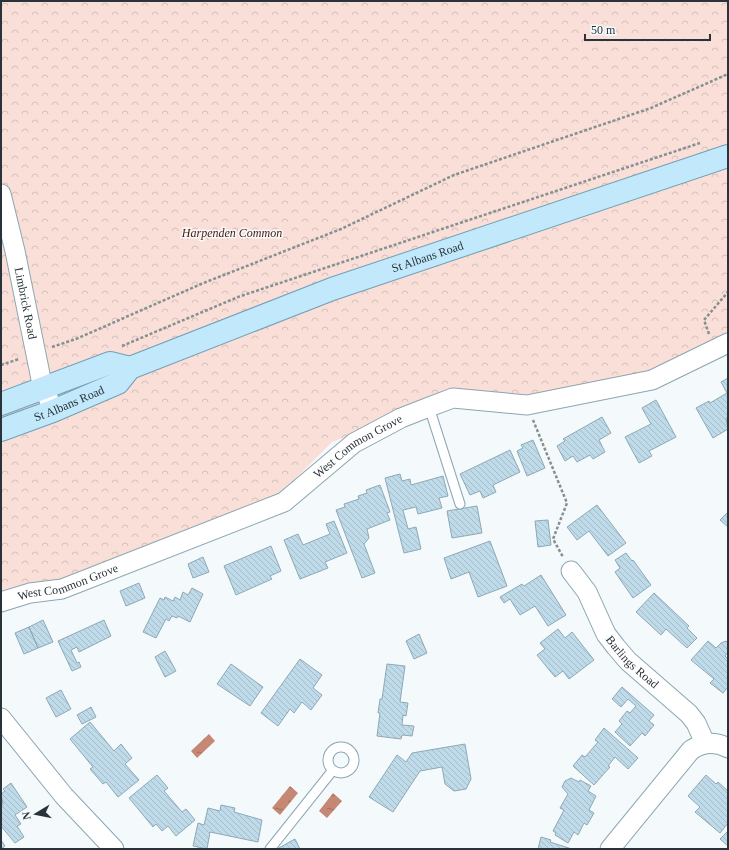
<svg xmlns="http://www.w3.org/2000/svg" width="729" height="850" viewBox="0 0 729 850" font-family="Georgia,serif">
  <defs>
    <pattern id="park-crowns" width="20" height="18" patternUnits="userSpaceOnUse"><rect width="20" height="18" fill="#f9dfd7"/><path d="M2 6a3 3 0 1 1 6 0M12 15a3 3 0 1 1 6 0" fill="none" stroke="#d5c0b9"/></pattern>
    <pattern id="water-ripples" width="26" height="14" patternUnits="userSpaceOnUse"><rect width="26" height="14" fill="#c68774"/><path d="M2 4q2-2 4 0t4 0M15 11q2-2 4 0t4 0" fill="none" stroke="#a16f60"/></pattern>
    <pattern id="building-back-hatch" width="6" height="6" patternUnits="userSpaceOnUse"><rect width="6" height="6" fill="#bfdbe9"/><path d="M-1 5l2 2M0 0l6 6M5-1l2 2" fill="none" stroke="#a4bdc9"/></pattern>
  </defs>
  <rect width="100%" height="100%" fill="#f4f9fc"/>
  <path fill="url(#park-crowns)" d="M1,1H728V333L649,371L533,394L449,397L332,442L276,498L1,604Z"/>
  <path fill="url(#water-ripples)" d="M209,734L215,741L197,758L191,751Z
    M290,786L298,793L280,815L272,808Z
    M333,793L342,801L327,818L319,811Z"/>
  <path fill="url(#building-back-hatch)" stroke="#8da9b6" d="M728,378V417L726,418L728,429L713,438L696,408L709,401L710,403L727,393L721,382Z
    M656,400L676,437L649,451L652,456L639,463L625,437L651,424L642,408Z
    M602,417L611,433L599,440L605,452L593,459L590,455L577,462L573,456L565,461L557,446L565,441L563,439Z
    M533,440L545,468L527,476L517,451L523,448L521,445Z
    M510,450L520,472L493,485L496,492L483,498L480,491L470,495L460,474Z
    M400,474L402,481L410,479L411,485L443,476L448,496L439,498L442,508L418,514L416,507L403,510L408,529L416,527L421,549L404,553L385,478Z
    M380,485L390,512L387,513L390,520L367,529L369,538L364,544L375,573L362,578L336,510L345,507L344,504L359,499L358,496L367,493L366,490Z
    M597,505L626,543L608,556L589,531L577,540L567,527Z
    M477,506L482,533L452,538L447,511Z
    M728,512V527L720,520Z
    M548,520L551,545L538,547L535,521Z
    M334,521L347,553L325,562L328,568L300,579L284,540L298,534L303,545L330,534L326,524Z
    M490,541L507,586L478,597L469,572L451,579L444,558Z
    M271,546L281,571L270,576L272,579L236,595L224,566Z
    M626,553L632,561L633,560L651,585L633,598L615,572L620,568L615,560Z
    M203,557L209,572L193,578L188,564Z
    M541,575L566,615L548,626L535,606L520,615L510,599L504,603L500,597L522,584L524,586Z
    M139,583L145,598L126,606L120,591Z
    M192,588L203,594L190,622L178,616L177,618L172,616L169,621L166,619L156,638L143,632L160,598L164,600L165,597L173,601L175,597L180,600L183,592L188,595Z
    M654,593L689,626L687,628L697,638L687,648L666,629L661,635L636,612Z
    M43,620L53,642L38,648L29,627Z
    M104,620L111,636L79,652L77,647L71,650L77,663L79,662L81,667L72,671L58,641Z
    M29,627L38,648L24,654L15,633Z
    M558,629L565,638L572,632L594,660L569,679L563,671L555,677L537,655L545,649L540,643Z
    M419,634L427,653L414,659L406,641Z
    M708,641L716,648L721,643L726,641L728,643V652L725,656L728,659V687L723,693L710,683L714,679L691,660Z
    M165,651L176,671L165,677L155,657Z
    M300,659L322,675L313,688L322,695L311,710L302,702L294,713L290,709L278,726L261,713Z
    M231,664L263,687L250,706L217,684Z
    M387,664L405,666L400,702L408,703L406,716L403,715L402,725L414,726L412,736L402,735L401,739L377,736L380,713H378L380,699H382Z
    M622,687L654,715L649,721L654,725L645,736L642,733L630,746L615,732L622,724L619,721L627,711L630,713L636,706L628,699L621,707L612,699Z
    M61,690L71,709L56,717L46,698Z
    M91,707L96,717L82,724L77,715Z
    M90,722L114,751L121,744L132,758L125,764L139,780L118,797L106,782L103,784L90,769L93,767L70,739Z
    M604,728L638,758L628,769L615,757L608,766L610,767L594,785L573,766L582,755L585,757L598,742L595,740Z
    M465,744L471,779L466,789L454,791L445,784L442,767L420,771L393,812L369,797L397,755L406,762L412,753Z
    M157,775L168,788L164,791L182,812L186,809L195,820L176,836L168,826L162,831L156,824L153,827L129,798Z
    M706,775L716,784L718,782L728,791V823L720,833L695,812L700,807L688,796Z
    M571,778L579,782L580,780L591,786L588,791L596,796L589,810L594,813L587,825L584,823L578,835L574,832L568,843L555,835L556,833L553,831L564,810L560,808L568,794L562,787L565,781Z
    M11,783L27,807L15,815L21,824L17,826L24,837L15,843L1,826V805L3,804L1,794L5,791L3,789Z
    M221,805L235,808L234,812L262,820L258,842L210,832L207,849L193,846L198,823L204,825L208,808L220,811Z
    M728,831V846L720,839Z
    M541,837L551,840L550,842L572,849H538Z
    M295,839L300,849H277Z
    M1,840L5,846L1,849Z"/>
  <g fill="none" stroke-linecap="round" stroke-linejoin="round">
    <g stroke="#8ba6b3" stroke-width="11">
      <path id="lane" d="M429,407L460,504
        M328 760a13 13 0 1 1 26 0a13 13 0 1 1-26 0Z
        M270,849L333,770"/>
    </g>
    <g stroke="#8ba6b3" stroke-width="21">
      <g id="street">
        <path id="s1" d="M1,194L15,251L41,379L53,411"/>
        <path id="s2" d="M571,571L587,592L606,634L616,647L628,661L689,714L696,723L705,743"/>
        <path id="s3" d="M1,602L30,593L62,589L284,502L354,443L401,418L429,407L453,398L527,405L652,380L728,343"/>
        <path d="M1,718L64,796L114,849"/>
        <path d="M610,849L691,750C703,742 715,741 728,748"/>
      </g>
    </g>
    <g stroke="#719fb5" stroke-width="24">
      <g id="primary">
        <path d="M1,404L110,363L130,368"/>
        <path id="s4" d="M1,430L53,411L118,383L130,368L332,289L728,156"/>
      </g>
    </g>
    <path stroke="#868f93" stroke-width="2.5" stroke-dasharray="3 2" stroke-linecap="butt" d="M709,334L704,320L728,292
      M122,346L238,297L700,143
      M52,347L76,339L201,284L341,229L454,175L651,108L728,74
      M1,365L19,359
      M533,420L567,503L553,539L563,557"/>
    <use href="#lane" stroke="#fff" stroke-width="9"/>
    <use href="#street" stroke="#fff" stroke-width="19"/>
    <use href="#primary" stroke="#c1e8fb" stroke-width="22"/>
  </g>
  <g text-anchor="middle" stroke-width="3" stroke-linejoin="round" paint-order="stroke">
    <g font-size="12" font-style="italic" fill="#4f1504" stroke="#f4f9fc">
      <text x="232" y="237">Harpenden Common</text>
    </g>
    <g font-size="12" fill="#283439" stroke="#f4f9fc">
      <text dy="4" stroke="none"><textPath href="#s4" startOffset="463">St Albans Road</textPath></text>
      <text dy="4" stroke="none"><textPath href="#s1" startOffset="112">Limbrick Road</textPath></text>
      <text dy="4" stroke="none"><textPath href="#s4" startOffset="73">St Albans Road</textPath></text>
      <text dy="4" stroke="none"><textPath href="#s3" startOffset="394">West Common Grove</textPath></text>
      <text dy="4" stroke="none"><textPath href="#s3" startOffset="70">West Common Grove</textPath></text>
      <text dy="4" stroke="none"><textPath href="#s2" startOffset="111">Barlings Road</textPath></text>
    </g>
  </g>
  <rect width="729" height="850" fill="none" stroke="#283439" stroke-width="4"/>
  <g transform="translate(36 814) rotate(260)" stroke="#f4f9fc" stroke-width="3" paint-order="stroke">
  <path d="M0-3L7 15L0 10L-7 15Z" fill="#283439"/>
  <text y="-6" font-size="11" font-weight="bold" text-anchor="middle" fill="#283439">N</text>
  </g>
  <path d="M585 34v6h125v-6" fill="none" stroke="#283439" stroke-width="2"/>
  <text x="591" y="34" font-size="12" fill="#283439" stroke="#f4f9fc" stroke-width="3" paint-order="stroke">50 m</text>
</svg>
